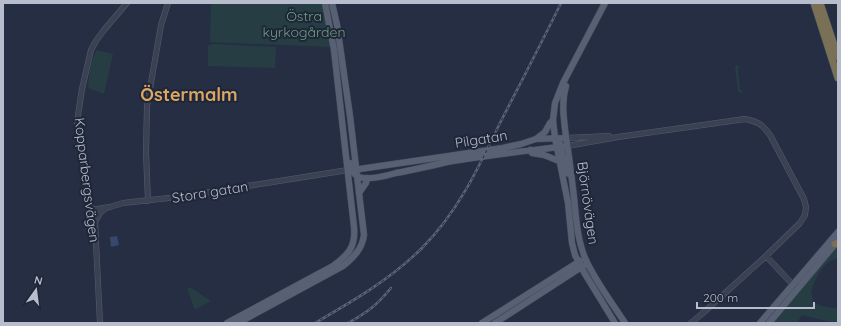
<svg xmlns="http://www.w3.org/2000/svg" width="841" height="326" viewBox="0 0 841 326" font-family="Quicksand,sans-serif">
  <rect width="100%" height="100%" fill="#252e43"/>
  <path fill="#273d44" d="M211,3H323L330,47L210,42Z
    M213,44L276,47L275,68L208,66V46Z
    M97,50L113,54L104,94L88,88C89,76 90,61 97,50Z
    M736,65L740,66L738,68L740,90H743L742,92H739L738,91L735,68Z
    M837,246H838V258C821,263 817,276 811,292L813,299L812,301L819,305L838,309V323H834L802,315L797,323H772Z
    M190,287L211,301L196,309L194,308L187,288Z"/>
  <path fill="#38476b" d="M117,236L119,245L111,247L110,237Z"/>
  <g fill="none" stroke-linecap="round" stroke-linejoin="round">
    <g stroke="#555c6d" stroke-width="6">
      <path id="minor" d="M566,138L609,136
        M567,146L618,137L745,119C759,122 762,124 770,135L804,199L806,207L805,215L800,223L766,256L703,313L691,323
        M148,201L146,152L147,106L161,25L168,3
        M91,210L110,207L123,203L178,197L348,170
        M95,222L100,213L105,209
        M766,256L795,287
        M100,323L95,222L92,215L77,122L82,89L91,50L96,41L104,30L127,3"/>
    </g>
    <g stroke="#434a5c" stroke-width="7">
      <path id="major" d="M605,3L563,83L555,103L553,120L555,138L568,203L572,243L575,255L585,274L615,323
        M566,86C561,103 564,120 566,137C569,155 571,172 573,189C576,212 576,236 585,258C594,279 612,303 625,323
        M536,139L545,132L550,123L553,120
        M560,144L566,172L569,174
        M530,150L532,153L544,155L559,161
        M350,163C352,171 354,177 363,178C374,179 386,176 396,173C413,170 430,166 447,162C487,155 527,151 567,146
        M353,170L503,148L521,144L536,139L566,138
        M359,193L366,183L367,178
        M227,323L333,266C348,255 356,247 354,227L334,50L325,3
        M238,323L343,266C354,257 362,249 364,235L350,116L337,25L332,3
        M482,323L580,261
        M495,323L583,266
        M760,323L838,232
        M769,323L837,242"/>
    </g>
    <g stroke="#41495a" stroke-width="8">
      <path id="highway" d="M814,3L838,78
        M820,3L838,57
        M835,244L838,243"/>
    </g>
    <use href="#minor" stroke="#3a4153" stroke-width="5"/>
    <use href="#major" stroke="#586073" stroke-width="6"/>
    <use href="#highway" stroke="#797056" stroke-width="7"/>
    <g stroke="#5c647a" stroke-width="2.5">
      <path id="rail" d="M315,323C353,301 391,279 422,248C457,213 478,169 499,125C520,84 541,44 561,3
        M348,323C368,312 377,305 391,288"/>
    </g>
    <use href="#rail" stroke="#1e2638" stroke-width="1" stroke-dasharray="3" stroke-linecap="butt"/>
  </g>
  <g text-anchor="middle" stroke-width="4" stroke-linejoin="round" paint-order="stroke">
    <g font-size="14" fill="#6d9f7e" stroke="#1e2638">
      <text x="304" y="21">Östra<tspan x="304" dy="16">kyrkogården</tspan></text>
    </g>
    <g font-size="14" fill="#b7bdcd" stroke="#1e2638">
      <text transform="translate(481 139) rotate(-9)" y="5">Pilgatan</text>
      <text transform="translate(87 180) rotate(83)" y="5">Kopparbergsvägen</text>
      <text transform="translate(210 192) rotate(-9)" y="5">Stora gatan</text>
      <text transform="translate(588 203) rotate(82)" y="5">Björnövägen</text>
    </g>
    <g font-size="18" font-weight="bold" fill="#dca663" stroke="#1e2638">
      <text x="189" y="101">Östermalm</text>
    </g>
  </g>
  <rect width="841" height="326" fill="none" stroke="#b7bdcd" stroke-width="8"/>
  <g transform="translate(36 290) rotate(14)" stroke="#1e2638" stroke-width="3" paint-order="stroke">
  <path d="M0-3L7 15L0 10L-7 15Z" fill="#b7bdcd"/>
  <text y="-6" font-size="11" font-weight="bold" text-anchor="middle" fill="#b7bdcd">N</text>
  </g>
  <path d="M697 302v6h117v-6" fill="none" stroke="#b7bdcd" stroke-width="2"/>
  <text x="703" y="302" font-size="12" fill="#b7bdcd" stroke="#1e2638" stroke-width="3" paint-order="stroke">200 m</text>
</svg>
